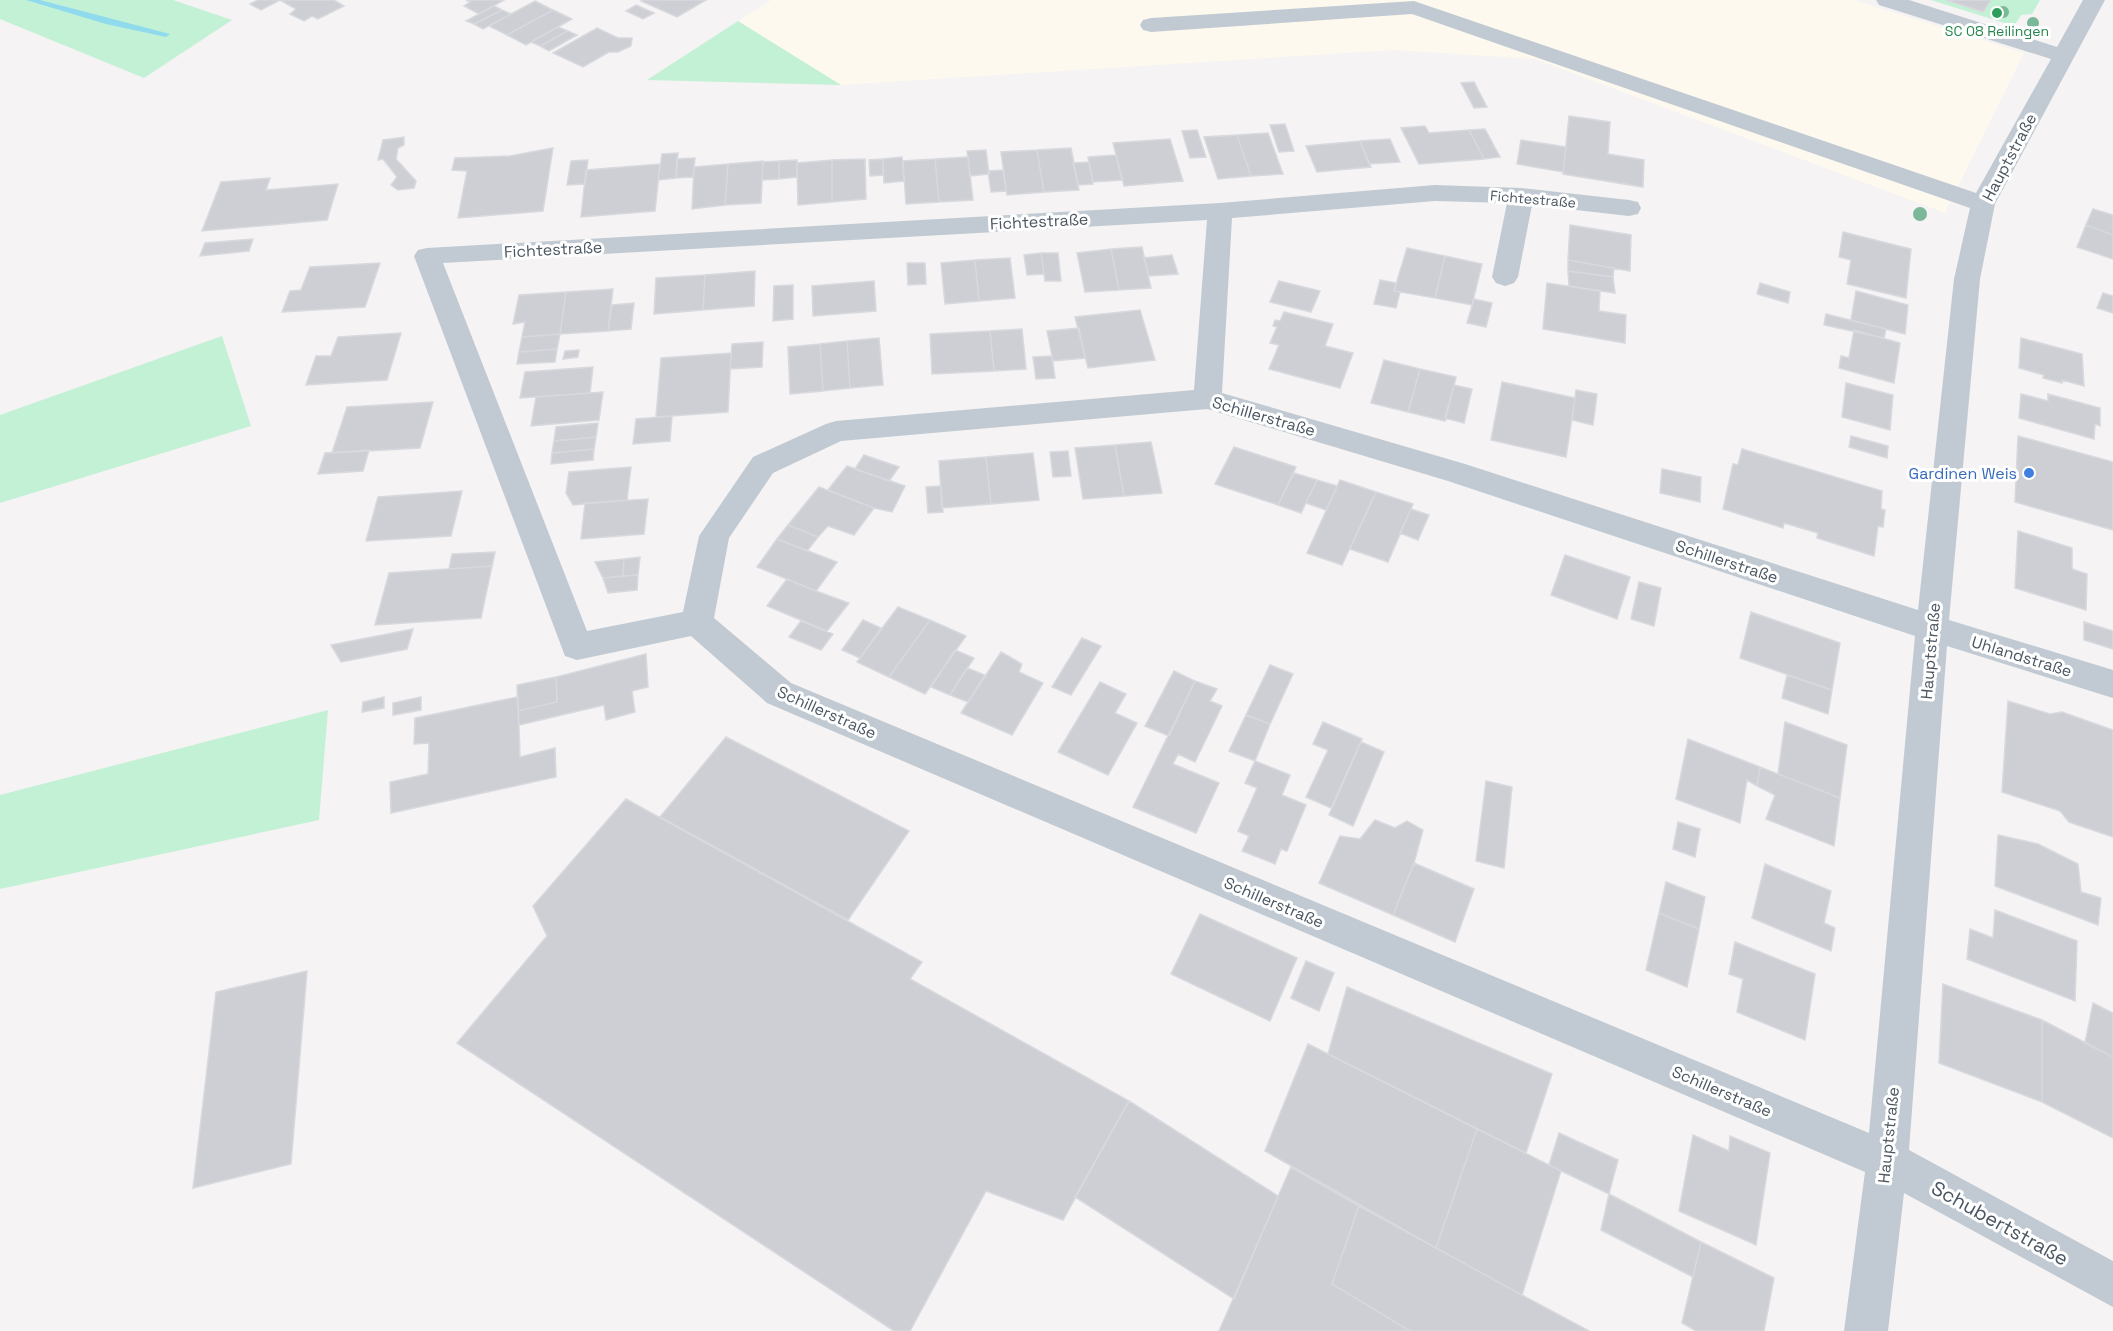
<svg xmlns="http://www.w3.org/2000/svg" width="2113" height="1331" viewBox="0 0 2113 1331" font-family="'Space Grotesk',sans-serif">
  <rect width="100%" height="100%" fill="#f5f3f3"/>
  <path fill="#fdf9ef" d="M771,0H1854L2024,53L1945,213L1535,59L1394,50L841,85L738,21Z"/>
  <path fill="#c3f1d5" d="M0,0H173L232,20L144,78L0,19Z
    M1931,0H2040L2032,14L2021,15L2014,26Z
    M738,21L841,85L647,80Z
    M222,336L251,426L0,503V415Z
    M328,710L319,820L0,889V795Z"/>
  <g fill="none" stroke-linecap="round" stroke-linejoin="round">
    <path fill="#90daee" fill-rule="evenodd" d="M26,0H40L170,34L166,37L106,24Z"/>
  </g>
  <path fill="#cdcfd5" stroke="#d7d9de" stroke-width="1.5" d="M280,0H334L344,6L318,19L312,16L304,21L290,14L296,9Z
    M280,0L261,10L250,4L258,0Z
    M466,0H504L479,14L464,6L470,2Z
    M643,0H706L677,17L641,1Z
    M1946,0H1991L1983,12Z
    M535,1L553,10L507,35L489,26Z
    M636,5L654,13L643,19L626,11Z
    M494,6L502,10L474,24L466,21Z
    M502,10L511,14L483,29L474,24Z
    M553,10L572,19L526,45L507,35Z
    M558,27L568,31L540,46L531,42Z
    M597,28L618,38H632L631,46L618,52H609L583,67L553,53Z
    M568,31L577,35L549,51L540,46Z
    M1474,82L1487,107L1474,108L1461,83Z
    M1569,116L1610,122L1608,154L1644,160L1643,187L1563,174Z
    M1285,124L1294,151L1279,152L1270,125Z
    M1425,126L1429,133L1469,130L1484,159L1419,164L1401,128Z
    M1485,129L1500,157L1484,159L1469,130Z
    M1197,130L1206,157L1190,158L1182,131Z
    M1268,133L1283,174L1251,176L1237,135Z
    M1237,135L1251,176L1218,179L1204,137Z
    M404,137V145L398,148L396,159L416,181L414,188L398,190L391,185L397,177L383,159L378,160L383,140Z
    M1170,139L1183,181L1124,186L1113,143Z
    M1390,139L1400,162L1369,164L1360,141Z
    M1521,140L1566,147L1563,172L1517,164Z
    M1360,141L1371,167L1317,172L1306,146Z
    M553,148L543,211L458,218L467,171L452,170L455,158L510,156Z
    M1071,148L1079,190L1044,192L1037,150Z
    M986,150L989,174L970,176L967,151Z
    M1037,150L1044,192L1007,195L1001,152Z
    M678,153L676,178L658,180L662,154Z
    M1116,155L1122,180L1093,182L1088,157Z
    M902,157L904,181L884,183L883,159Z
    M968,157L973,200L939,202L935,159Z
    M695,158L693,177L676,178L677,159Z
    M865,159L866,199L832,202V160Z
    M883,159V175L870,176L869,160Z
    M935,159L939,202L906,204L903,161Z
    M588,160L585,184L567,185L571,161Z
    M797,160V177L779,179V161Z
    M832,160V202L798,205L797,163Z
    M763,161L761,203L725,205L728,164Z
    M779,161V179L762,180L763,162Z
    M1089,162L1093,184L1078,185L1073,163Z
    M660,164L655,211L581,217L586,170Z
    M728,164L725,205L692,209L694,167Z
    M1003,170L1006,191L991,192L988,171Z
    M270,178L266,190L338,184L327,220L202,231L221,182Z
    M2093,209L2113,215V235L2086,225Z
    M1570,225L1631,235L1630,271L1568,260Z
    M2086,225L2113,235V259L2077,247Z
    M1843,232L1911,249L1906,298L1847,284L1851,260L1839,257Z
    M253,239L249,251L200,256L205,243Z
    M1142,247L1151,288L1119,290L1111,249Z
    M1407,248L1445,256L1435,298L1394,291Z
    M1111,249L1119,290L1085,292L1077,253Z
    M1041,253L1044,274L1027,275L1024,255Z
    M1041,253H1058L1061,281H1045Z
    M1172,255L1178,274L1149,276L1144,258Z
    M1445,256L1482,264L1472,305L1435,298Z
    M1010,258L1015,298L979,301L975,260Z
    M975,260L979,301L945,304L941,263Z
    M1568,260L1614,268L1613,277L1568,271Z
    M380,263L365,307L282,312L290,291L301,290L310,267Z
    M907,263H925L926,284L908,285Z
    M755,271L754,306L703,310L705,275Z
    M1568,271L1613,277L1615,293L1569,286Z
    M705,275L703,310L654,314L656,278Z
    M1380,280L1396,283L1394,291L1400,292L1396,308L1374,304Z
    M874,281L876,311L813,316L812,286Z
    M1279,281L1320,291L1311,312L1270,302Z
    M1547,283L1600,291L1599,311L1626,315L1625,343L1543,329Z
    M1760,283L1790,292L1788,303L1757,294Z
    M793,285V319L773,321L774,286Z
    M613,289L608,331L560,334L566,292Z
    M1856,291L1908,305L1905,334L1851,320Z
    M566,292L560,334L522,337L525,322L513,324L519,295Z
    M2103,293L2113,296V313L2097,308Z
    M1474,299L1492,303L1486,327L1467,323Z
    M634,303L631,329L608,331L612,305Z
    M1140,310L1155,360L1088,368L1075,317Z
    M1284,312L1333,324L1325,346L1353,353L1340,388L1269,369L1279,345L1270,343L1277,327L1273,326L1275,320L1280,321Z
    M1826,314L1886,329L1884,338L1824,325Z
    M1079,328L1085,358L1053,361L1047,331Z
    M1022,329L1026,369L994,371L990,331Z
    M1854,330L1900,343L1894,383L1839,368L1841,356L1849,358Z
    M990,331L994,371L932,374L930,334Z
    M401,333L387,380L306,385L316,356H331L338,337Z
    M560,334L557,349L519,352L522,337Z
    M879,338L883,385L850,388L847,341Z
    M2021,338L2082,354L2084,386L2062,380V383L2043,378L2044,375L2019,368Z
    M847,341L850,388L823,391L820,344Z
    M763,342L762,367L730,369L732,344Z
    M820,344L823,391L790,394L788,347Z
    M557,349L555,362L517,364L519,352Z
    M579,350L578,357L563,359L565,351Z
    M731,353L728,412L656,417L661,358Z
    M1052,356L1055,378L1036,379L1033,357Z
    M1384,360L1420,369L1408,412L1371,403Z
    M593,367L590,393L520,398L525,372Z
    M1420,369L1456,377L1445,421L1408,412Z
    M1502,382L1575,398L1566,457L1491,440Z
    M1846,383L1893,395L1890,430L1842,417Z
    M1454,385L1472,389L1464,423L1445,418Z
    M1576,390L1597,394L1593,425L1572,420Z
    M603,392L599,420L531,426L536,397Z
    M2021,394L2048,401V394L2100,408V426L2095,424L2094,439L2019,418Z
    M433,402L420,448L332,453L347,407Z
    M672,416L670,441L633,444L636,419Z
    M598,423L596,437L554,441L556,427Z
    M1851,436L1888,446L1887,458L1849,447Z
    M2018,436L2113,462V530L2015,502Z
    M596,437L594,449L552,453L554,441Z
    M1151,442L1162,493L1124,496L1115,445Z
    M1115,445L1124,496L1083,499L1075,448Z
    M1234,447L1296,467L1278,505L1215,484Z
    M594,449L593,460L551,464L552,453Z
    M1742,449L1882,491L1881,509L1885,510L1883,527L1878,526L1874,556L1817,538L1818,533L1784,523L1783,528L1723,509L1733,464L1738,465Z
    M369,450L363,471L318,474L325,453Z
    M1068,451L1071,476L1053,477L1050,452Z
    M1033,453L1039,500L991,504L986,457Z
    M864,455L899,467L889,481L855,469Z
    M986,457L991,504L942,508L939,461Z
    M847,466L905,486L892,512L874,508L828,490Z
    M631,467L627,500L573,505L566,493L569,472Z
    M1662,469L1701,477L1700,502L1660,493Z
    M1294,473L1317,480L1301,513L1278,505Z
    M1317,480L1337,486L1326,510L1306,503Z
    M1340,480L1376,492L1342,565L1307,553Z
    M941,486L943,512L928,513L926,487Z
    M819,487L874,508L854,535L828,526L818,537L788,525Z
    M462,491L451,536L366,541L378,497Z
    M1376,492L1413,504L1388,562L1350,549Z
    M648,499L644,534L581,539L585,503Z
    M1411,509L1429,515L1418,540L1400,533Z
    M788,525L818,537L807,551L777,539Z
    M2018,531L2072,548V569L2087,574L2086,610L2015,588Z
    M777,539L837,562L816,591L757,567Z
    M495,552L492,566L449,569L452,554Z
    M1565,555L1630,577L1617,619L1551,595Z
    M640,557L638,575L623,576L624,559Z
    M624,559L623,576L603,578L595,562Z
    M492,566L481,618L375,625L389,573Z
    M638,575L637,590L608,593L603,578Z
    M787,579L816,591L849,603L827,631L767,606Z
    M1639,582L1661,588L1654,626L1631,619Z
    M898,607L930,620L889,677L857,662Z
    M1751,612L1840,643L1832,690L1740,658Z
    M863,620L881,628L860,658L842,650Z
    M930,620L966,636L925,694L889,677Z
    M801,621L833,634L821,650L789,637Z
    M2084,622L2113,631V649L2084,640Z
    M413,629L407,649L341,662L331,645Z
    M1082,638L1101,646L1071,695L1052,687Z
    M955,650L974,658L950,695L931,687Z
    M1001,652L1022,664L1019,672L1043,683L1012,735L961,713Z
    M646,654L648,687L632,691L635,712L606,720L604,705L519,725L518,711L557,702L556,677Z
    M1270,665L1293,674L1270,724L1246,715Z
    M967,668L985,675L968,702L950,695Z
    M1174,671L1195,681L1169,736L1145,726Z
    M1787,675L1832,690L1828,714L1782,698Z
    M556,677L557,702L518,711L517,685Z
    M1195,681L1217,689L1210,701L1222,706L1195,762L1178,754L1173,764L1219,783L1196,833L1133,807Z
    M1100,682L1126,694L1115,713L1137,723L1108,775L1058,752Z
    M384,697V708L362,712L363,702Z
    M421,697V710L393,715V703Z
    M518,697L520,757L555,748L556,777L391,813L390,782L428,774L429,743L414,744L415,718Z
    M2008,701L2050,714L2062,712L2113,730V837L2069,822L2060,811L2002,792Z
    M1246,715L1270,724L1255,761L1229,751Z
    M1323,722L1362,739L1331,808L1306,797L1328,750L1313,744Z
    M1785,722L1847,745L1840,798L1778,774Z
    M726,737L909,831L848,920L660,817Z
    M1688,739L1760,767L1757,786L1747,780L1740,823L1676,799Z
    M1361,742L1384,752L1353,826L1329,815Z
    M1255,761L1290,775L1282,795L1306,805L1287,851L1281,849L1275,864L1242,851L1249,836L1238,831L1257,788L1245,783Z
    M1760,767L1840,798L1834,846L1766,819L1775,795L1757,786Z
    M1486,781L1512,787L1504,868L1476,861Z
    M626,799L922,962L910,979L1129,1101L1063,1220L986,1191L910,1331H894L457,1043L547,936L533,906Z
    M1375,820L1395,828L1407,821L1423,830L1414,863L1393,915L1319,883L1340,836L1360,839Z
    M1678,822L1700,829L1695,857L1673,849Z
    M1998,835L2038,844L2078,864L2081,892L2101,898L2098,925L1995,886Z
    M1414,863L1474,889L1455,942L1393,915Z
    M1765,864L1831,891L1824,923L1835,928L1831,951L1752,918Z
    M1666,882L1705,897L1699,929L1659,913Z
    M1995,910L2077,941L2075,1001L1967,959L1970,929L1993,938Z
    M1659,913L1699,929L1687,987L1646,970Z
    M1200,914L1297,958L1270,1021L1171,974Z
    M1735,942L1815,974L1805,1040L1737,1012L1743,979L1729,974Z
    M1306,961L1334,973L1319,1011L1291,998Z
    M307,971L291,1164L193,1188L216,992Z
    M1943,984L2042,1020V1102L1939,1063Z
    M1347,987L1552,1074L1526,1153L1328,1054Z
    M2093,1003L2113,1013V1057L2085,1043Z
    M2042,1020L2113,1057V1138L2042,1102Z
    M1308,1044L1477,1129L1436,1248L1265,1151Z
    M1129,1101L1278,1196L1234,1299L1075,1197Z
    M1477,1129L1561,1171L1522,1295L1436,1248Z
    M1559,1133L1618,1160L1609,1194L1549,1165Z
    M1693,1135L1729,1151L1730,1136L1770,1153L1756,1245L1679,1211Z
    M1291,1167L1359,1206L1332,1284L1410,1331H1219Z
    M1609,1194L1701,1242L1693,1277L1601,1230Z
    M1359,1206L1522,1295L1589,1331H1410L1332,1284Z
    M1701,1242L1774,1278L1764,1331H1696L1682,1323Z"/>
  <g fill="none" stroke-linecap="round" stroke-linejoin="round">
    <path fill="#c1cad2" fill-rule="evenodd" d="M1876,0H1909L2057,47L2083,0H2105L1995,204L1980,279L1949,620L2113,670V698L1947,646L1909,1150L2113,1261V1307L1904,1193L1888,1331H1844L1865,1172L767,703L691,636L577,660L565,656L414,256L418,250L427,248L1220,203L1435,185L1521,188L1629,200L1638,202L1641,208L1638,214L1629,216L1532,205L1518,277L1514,283L1505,286L1496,283L1492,277L1507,203L1435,201L1232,218L1222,393L1465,464L1918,610L1954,279L1970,208L1412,14L1151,32L1143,30L1140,25L1143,20L1151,18L1414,1L1976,193L2051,59L1879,5ZM1207,220L1194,390L836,421L826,424L753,457L699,536L683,612L587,631L443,263ZM1207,409L1448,481L1915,636L1869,1133L791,683L714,618L729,538L773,473L841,441Z"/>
  </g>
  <g fill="#7bb799">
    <circle cx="2003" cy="12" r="6"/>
    <circle cx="2033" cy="23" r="6"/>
    <circle cx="1920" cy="214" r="7"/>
  </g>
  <circle fill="#2e9e5b" stroke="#fff" stroke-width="2" cx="1997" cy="13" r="6"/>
  <circle fill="#3f7fe0" stroke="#fff" stroke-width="2" cx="2029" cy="473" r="6"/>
  <g text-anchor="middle" stroke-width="6" stroke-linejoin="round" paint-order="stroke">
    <g font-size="14" fill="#27864d" stroke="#fff">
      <text x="1997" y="36">SC 08 Reilingen</text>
    </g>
    <g font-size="14" fill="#4a5661" stroke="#fff">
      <text transform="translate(1533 199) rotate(5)" y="5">Fichtestraße</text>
    </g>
    <g font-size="16" fill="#4a5661" stroke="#fff">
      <text transform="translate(2009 157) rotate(-62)" y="6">Hauptstraße</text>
      <text transform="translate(1039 221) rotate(-3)" y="6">Fichtestraße</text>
      <text transform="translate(553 249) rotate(-3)" y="6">Fichtestraße</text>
      <text transform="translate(1264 416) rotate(16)" y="6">Schillerstraße</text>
      <text transform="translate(1727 561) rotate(18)" y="6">Schillerstraße</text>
      <text transform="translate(1930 651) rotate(-85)" y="6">Hauptstraße</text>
      <text transform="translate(2022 656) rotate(17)" y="6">Uhlandstraße</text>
      <text transform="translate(827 712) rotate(24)" y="6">Schillerstraße</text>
      <text transform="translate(1274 902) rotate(23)" y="6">Schillerstraße</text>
      <text transform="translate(1722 1091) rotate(23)" y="6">Schillerstraße</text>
      <text transform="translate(1888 1135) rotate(-84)" y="6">Hauptstraße</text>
    </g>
    <g font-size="16" fill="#366cbe" stroke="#fff" text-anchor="end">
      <text x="2017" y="479">Gardinen Weis</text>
    </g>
    <g font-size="20" fill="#4a5661" stroke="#fff">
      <text transform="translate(2000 1223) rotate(29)" y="7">Schubertstraße</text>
    </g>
  </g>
</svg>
